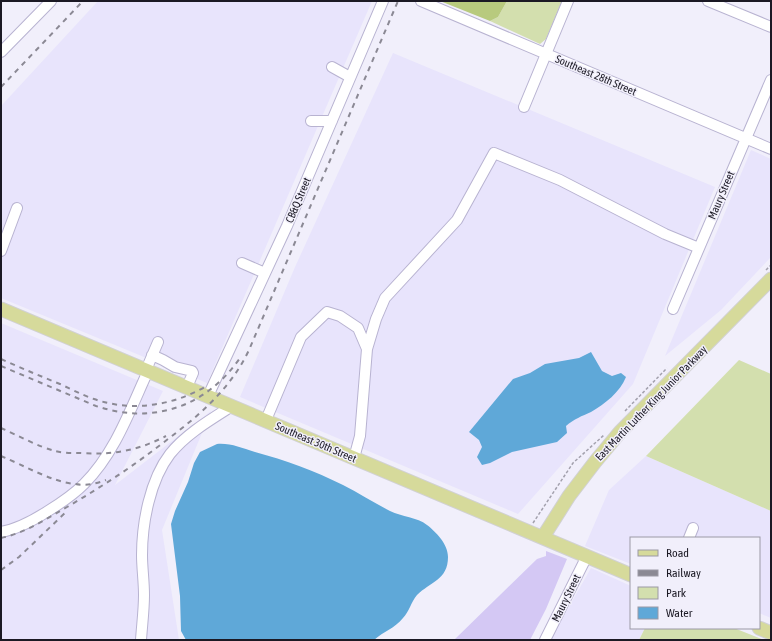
<svg xmlns="http://www.w3.org/2000/svg" width="772" height="641" viewBox="0 0 772 641" font-family="'Asap Condensed',sans-serif">
  <rect width="100%" height="100%" fill="#f1effb"/>
  <path fill="#e8e4fc" d="M98,1H372L207,383L1,298V106Z
    M393,53L715,187L633,384L518,514L240,397L295,267Z
    M751,150L771,159V257L721,310L665,356Z
    M1,323L163,391L115,485L211,411L162,530L179,640H1Z
    M646,456L771,511V618L759,613V538H631V564L585,546L609,490Z
    M591,568L631,586V628H645L639,640H550Z"/>
  <path fill="#d3dfae" d="M507,1H562L546,39L540,44L490,21L498,17Z
    M739,360L771,374V511L646,456Z
    M645,628H734L764,640H639Z"/>
  <path fill="#b8ca7e" d="M440,1H507L498,17L490,21Z"/>
  <path fill="#5fa8d8" d="M591,352L602,371L612,376L621,373L626,377C620,392 605,404 591,412C582,416 574,419 566,426L567,433L557,442L512,452L490,463L482,465L477,457L482,447L479,440L469,432L513,379L530,373L545,364L579,358Z
    M217,444C231,443 241,448 255,452C285,460 315,471 343,485C359,493 374,503 390,511C402,517 417,517 427,525C436,532 448,544 448,557C448,580 430,582 417,595C411,602 409,612 403,618C394,629 384,631 374,640H186L181,631L180,596L171,524L175,511L188,482L194,463L200,452Z"/>
  <path fill="#d4c8f4" d="M546,551L567,559L546,609L530,640H454L537,559L546,556Z"/>
  <g fill="none" stroke-linecap="round" stroke-linejoin="round">
    <g stroke="#b8b3d1" stroke-width="12">
      <path id="minor" d="M421,1L771,149
        M708,1L771,27
        M1,52L51,1
        M332,67L350,77
        M524,107L568,1
        M311,121H332
        M1,251L17,208
        M242,263L265,273
        M673,309L771,80
        M367,349L376,319L385,298L457,220L494,153L560,180L665,234L699,248
        M152,355L163,360L175,367L192,371L193,373L187,387
        M146,370L158,342
        M208,396L287,226L383,1
        M266,420L301,337L327,312L340,316L358,328L367,349L360,436L354,458
        M1,532C18,529 34,520 48,511C61,503 73,495 84,484C115,453 130,410 148,371
        M689,538L693,528
        M141,640C142,625 144,610 144,595C144,581 142,568 142,555C142,523 150,480 170,454C186,434 210,420 232,406
        M545,640L587,556"/>
    </g>
    <g stroke="#d1d1d3" stroke-width="15">
      <path id="major" d="M1,309L631,575
        M543,537L569,496L595,462L620,432L771,279
        M759,628L771,633"/>
    </g>
    <path stroke="#a3a1ad" stroke-width="1.5" stroke-dasharray="3 2" stroke-linecap="butt" d="M766,270L771,265
      M625,411L667,368
      M533,523L573,463L604,435"/>
    <use href="#minor" stroke="#fff" stroke-width="10"/>
    <use href="#major" stroke="#d6da9b" stroke-width="13"/>
    <path stroke="#8b8994" stroke-width="2" stroke-dasharray="5 5" stroke-linecap="butt" d="M1,87L83,1
      M1,359C21,368 40,376 60,384C71,389 82,395 94,399C131,412 171,406 205,387
      M1,366L96,406C153,425 206,407 240,358
      M1,428C17,435 39,447 55,451C63,453 72,453 80,453C113,455 137,451 166,436
      M1,456C23,465 52,482 75,484C85,486 96,484 106,480
      M1,538C25,533 46,519 67,507C103,486 135,465 168,439C201,414 231,388 249,350L398,1
      M1,570L19,557L67,511"/>
  </g>
  <g text-anchor="middle" stroke-width="3" stroke-linejoin="round" paint-order="stroke">
    <g font-size="11" fill="#1b1924" stroke="#f1effb">
      <text transform="translate(596 75) rotate(23)" y="4">Southeast 28th Street</text>
      <text transform="translate(721 195) rotate(-67)" y="4">Maury Street</text>
      <text transform="translate(298 200) rotate(-67)" y="4">CB&amp;Q Street</text>
      <text transform="translate(651 403) rotate(-46)" y="4">East Martin Luther King Junior Parkway</text>
      <text transform="translate(316 442) rotate(23)" y="4">Southeast 30th Street</text>
      <text transform="translate(566 598) rotate(-64)" y="4">Maury Street</text>
    </g>
  </g>
  <rect width="772" height="641" fill="none" stroke="#1b1924" stroke-width="4"/>
  <rect x="630" y="537" width="130" height="92" fill="#f1effb" stroke="#9b99a5"/>
  <rect x="638" y="550" width="20" height="6" fill="#d6da9b" stroke="#9b99a5"/>
  <text x="666" y="557" font-size="12" fill="#1b1924">Road</text>
  <rect x="638" y="570" width="20" height="6" fill="#8b8994" stroke="#9b99a5"/>
  <text x="666" y="577" font-size="12" fill="#1b1924">Railway</text>
  <rect x="638" y="587" width="20" height="12" fill="#d3dfae" stroke="#9b99a5"/>
  <text x="666" y="597" font-size="12" fill="#1b1924">Park</text>
  <rect x="638" y="607" width="20" height="12" fill="#5fa8d8" stroke="#9b99a5"/>
  <text x="666" y="617" font-size="12" fill="#1b1924">Water</text>
</svg>
